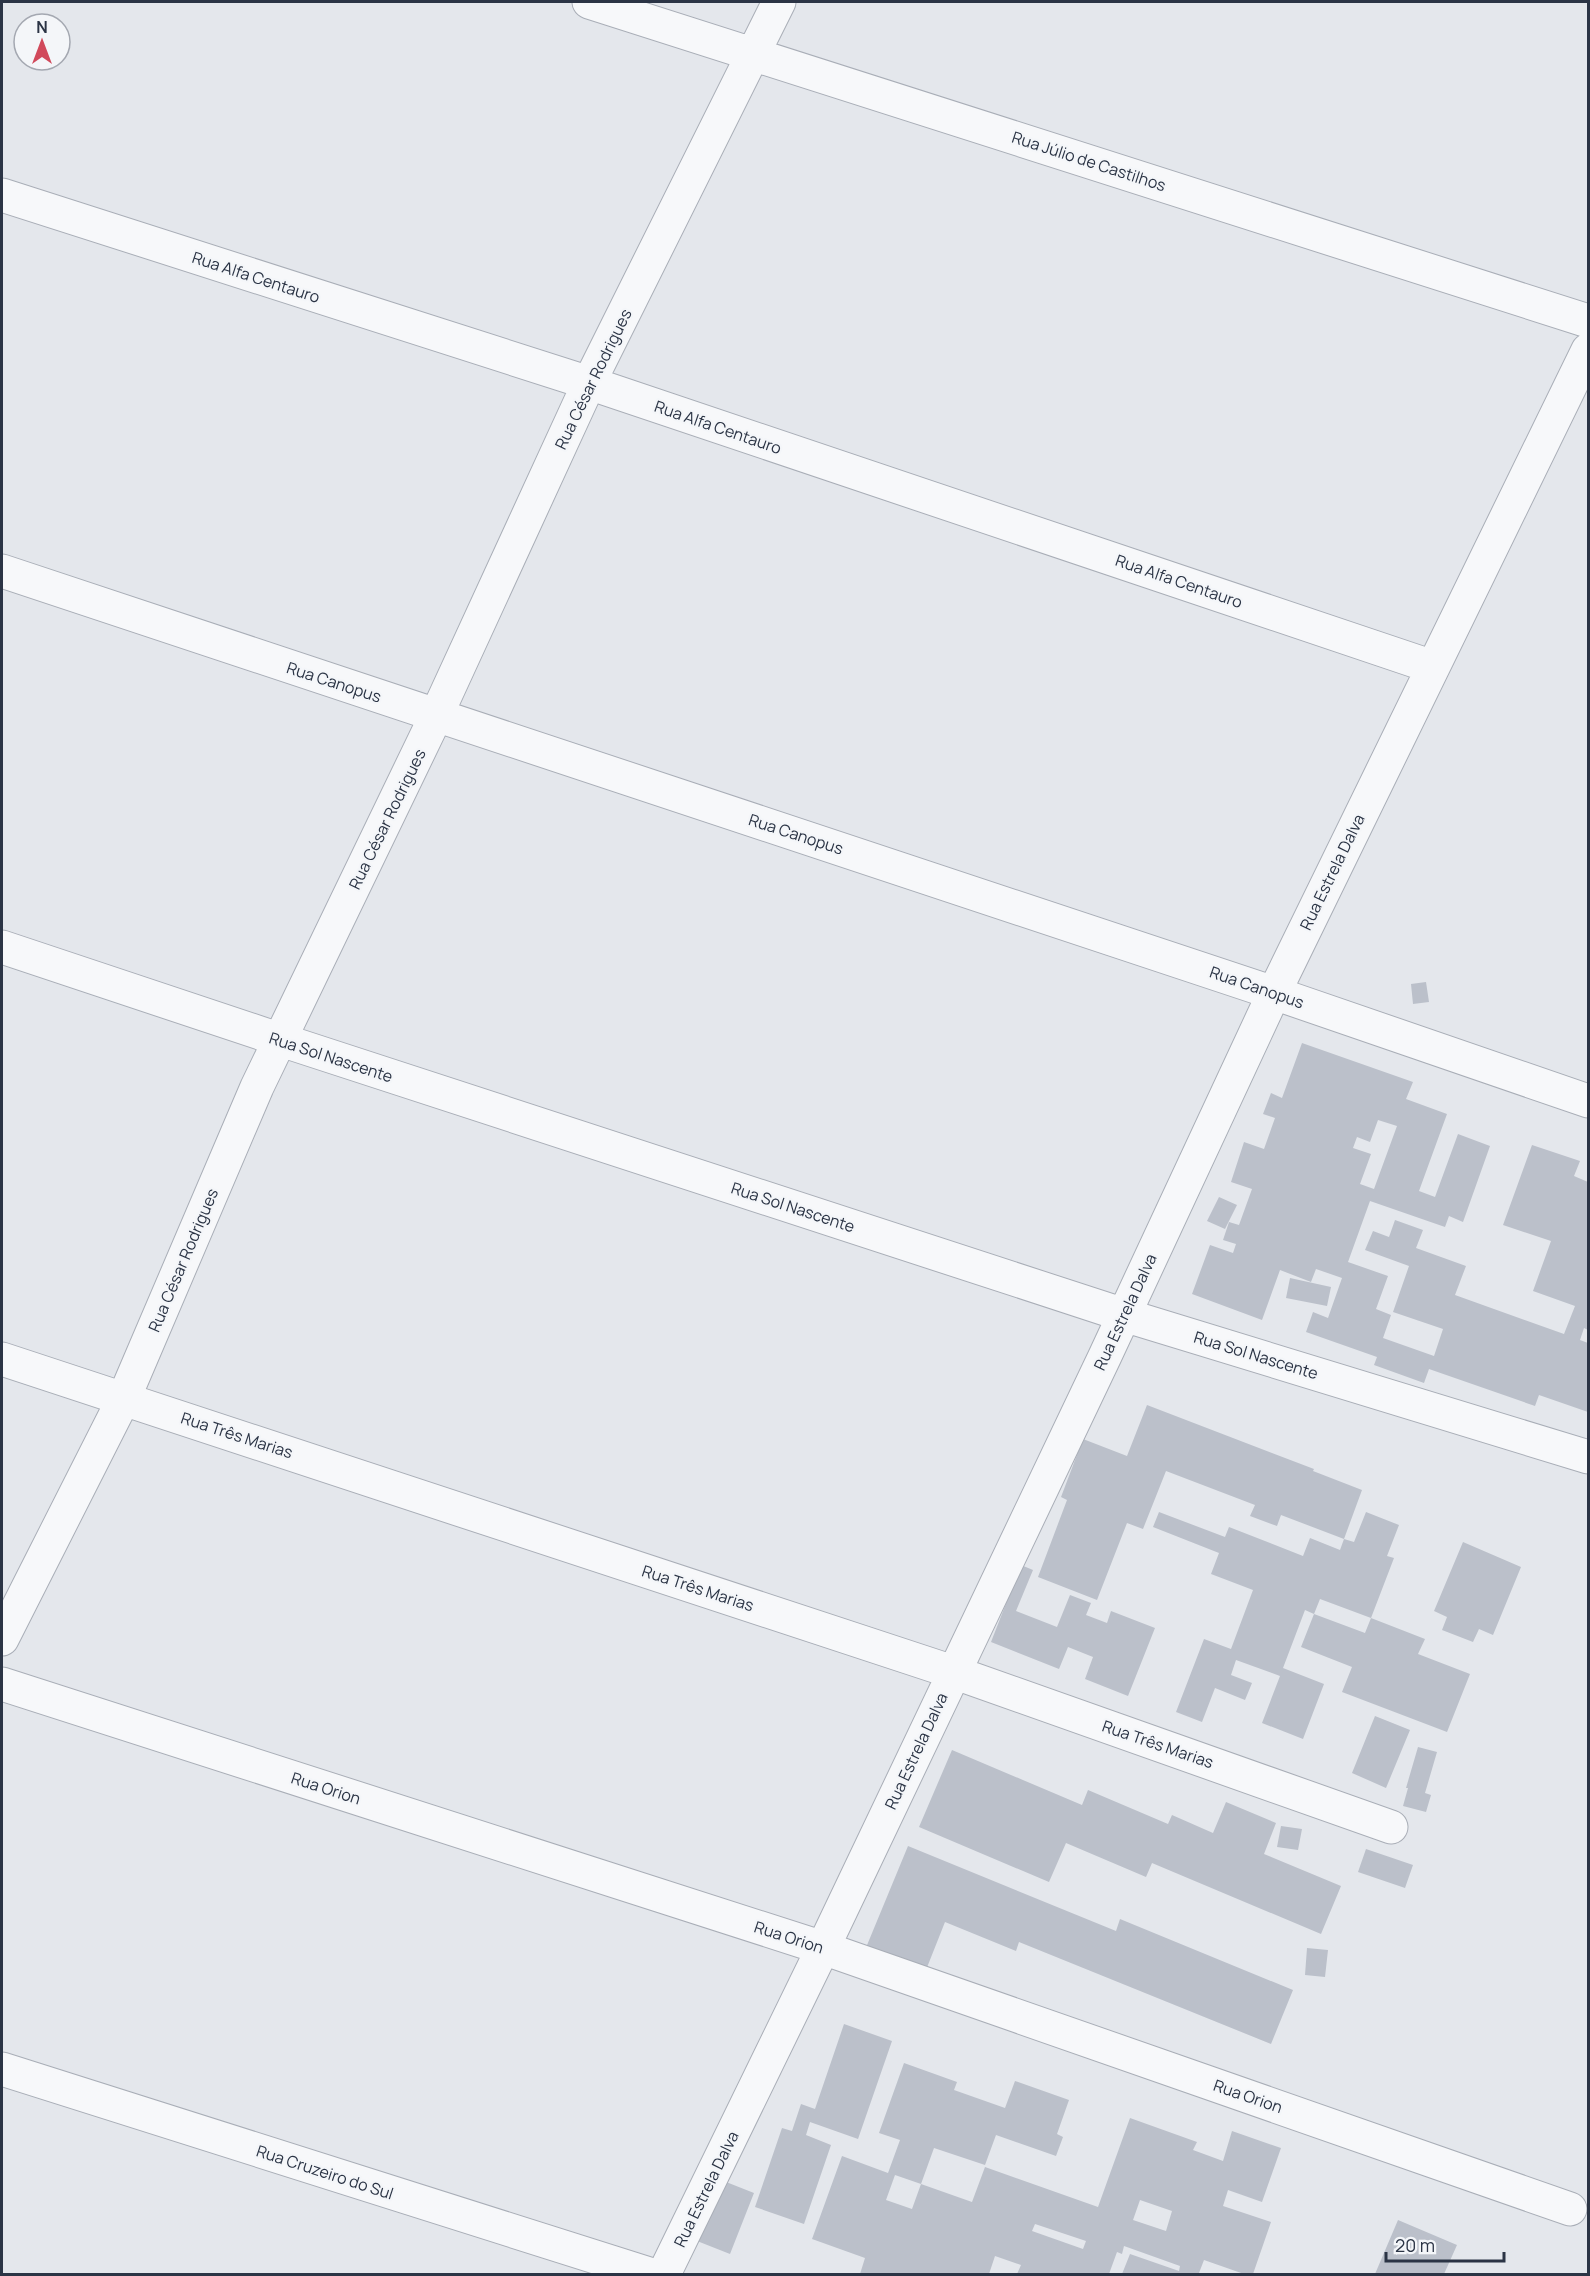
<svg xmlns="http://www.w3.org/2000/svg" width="1590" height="2276" viewBox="0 0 1590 2276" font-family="Manrope,sans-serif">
  <rect width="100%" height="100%" fill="#e4e7ec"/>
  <path fill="#bbc0ca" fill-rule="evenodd" d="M1426,982L1429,1002L1413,1004L1411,984Z
    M1302,1043L1413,1082L1406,1099L1447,1114L1419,1191L1435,1197L1458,1134L1490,1146L1463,1222L1449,1216L1445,1227L1370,1201L1348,1262L1388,1276L1376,1309L1391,1315L1383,1338L1434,1356L1443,1329L1393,1312L1409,1266L1365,1250L1373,1231L1389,1237L1395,1220L1423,1230L1416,1248L1466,1266L1455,1295L1564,1334L1575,1306L1533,1291L1551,1241L1503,1225L1532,1145L1580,1161L1574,1176L1588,1182V1330L1584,1328L1580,1340L1588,1343V1412L1539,1395L1535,1406L1429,1369L1424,1383L1374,1365L1377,1357L1306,1332L1313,1312L1328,1318L1342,1278L1316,1269L1311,1282L1280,1270L1262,1320L1192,1294L1210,1245L1233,1253L1236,1244L1223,1240L1229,1222L1239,1225L1252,1189L1231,1182L1244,1142L1264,1149L1275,1118L1263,1114L1271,1093L1282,1098ZM1378,1120L1397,1126L1374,1189L1360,1184L1371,1154L1353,1148L1357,1137L1370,1142Z
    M1219,1197L1237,1205L1225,1229L1207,1221Z
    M1290,1278L1331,1287L1327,1306L1286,1298Z
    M1147,1405L1314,1469L1313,1471L1362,1490L1344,1539L1281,1515L1277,1526L1250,1516L1255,1505L1166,1471L1143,1529L1127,1523L1097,1600L1038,1577L1067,1500L1061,1497L1083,1439L1127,1456Z
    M1159,1512L1225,1537L1229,1527L1303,1556L1310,1538L1340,1550L1344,1539L1354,1542L1366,1512L1399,1525L1387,1556L1394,1558L1371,1618L1425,1639L1418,1654L1470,1674L1447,1732L1342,1692L1352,1667L1301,1647L1314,1614L1305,1610L1283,1668L1324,1684L1303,1739L1262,1723L1280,1676L1236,1660L1231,1675L1252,1683L1245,1700L1215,1688L1202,1722L1176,1712L1204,1639L1231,1649L1253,1590L1211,1574L1219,1553L1153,1527ZM1320,1599L1371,1618L1365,1633L1314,1614Z
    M1463,1542L1521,1567L1493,1635L1479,1629L1473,1642L1442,1630L1447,1617L1434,1611Z
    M1021,1565L1033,1570L1016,1611L1057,1627L1070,1595L1091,1603L1086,1615L1107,1623L1111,1611L1155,1628L1128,1696L1085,1679L1093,1657L1068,1647L1059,1669L991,1642Z
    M1375,1716L1410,1730L1386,1788L1352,1773Z
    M1418,1747L1437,1752L1425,1793L1431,1795L1426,1812L1403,1806L1408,1788H1406Z
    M952,1750L1082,1805L1088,1790L1168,1824L1172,1815L1213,1833L1226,1802L1276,1823L1264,1854L1341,1886L1321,1934L1152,1863L1146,1877L1066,1843L1049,1882L919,1827Z
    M1281,1826L1302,1829L1298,1850L1277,1847Z
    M908,1846L1116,1931L1120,1919L1293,1990L1271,2044L1019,1942L1016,1951L945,1922L924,1975L865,1950Z
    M1366,1849L1413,1865L1405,1888L1358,1872Z
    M1307,1948L1328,1950L1325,1977L1305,1975Z
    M844,2024L892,2041L858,2139L810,2122L806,2135L831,2145L804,2224L755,2207L782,2128L792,2131L801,2104L815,2109Z
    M904,2063L957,2082L954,2090L1005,2108L1015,2081L1069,2100L1057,2134L1063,2137L1056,2156L996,2135L985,2165L934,2148L921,2184L895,2175L886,2200L912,2209L921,2184L972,2202L985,2167L1098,2207L1130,2118L1197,2142L1193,2150L1223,2161L1232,2131L1281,2148L1262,2202L1228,2190L1223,2206L1271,2222L1253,2274H1244L1204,2260L1199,2273L1203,2274H1122L1130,2254L1179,2271L1180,2266L1124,2246L1122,2254L1117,2252L1109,2274H1017L1021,2265L995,2256L989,2274H860L865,2258L812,2239L842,2156L888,2173L900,2140L879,2133ZM1140,2200L1172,2211L1166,2231L1133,2220ZM1035,2224L1086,2241L1083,2249L1032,2231Z
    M716,2178L754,2193L730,2254L692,2239Z
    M1398,2220L1457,2245L1444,2274L1429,2273L1428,2274H1375Z"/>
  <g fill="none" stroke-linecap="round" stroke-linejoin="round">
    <g stroke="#a9aeb7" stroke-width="35">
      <path id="minor" d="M589,2L1588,321
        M2,195L589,383L1433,667
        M2,571L1274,993L1588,1101
        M2,947L281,1040L1124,1315L1588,1457
        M2,1359L953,1672L1391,1827
        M2,1639L124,1398L257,1087L436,716L589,383L779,2
        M2,1684L823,1948L1570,2209
        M2,2069L649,2274
        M664,2274L823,1948L1105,1356L1274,993L1588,350"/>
    </g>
    <use href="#minor" stroke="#f7f8fa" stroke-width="33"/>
  </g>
  <g text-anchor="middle" stroke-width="4.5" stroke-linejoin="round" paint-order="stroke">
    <g font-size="16" fill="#2b3445" stroke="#f4f6f9">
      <text transform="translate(1089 161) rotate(18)" y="6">Rua Júlio de Castilhos</text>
      <text transform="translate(256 277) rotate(18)" y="6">Rua Alfa Centauro</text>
      <text transform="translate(593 379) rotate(-64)" y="6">Rua César Rodrigues</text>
      <text transform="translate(718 427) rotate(19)" y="6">Rua Alfa Centauro</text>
      <text transform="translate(1179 581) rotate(19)" y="6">Rua Alfa Centauro</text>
      <text transform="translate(334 682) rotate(18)" y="6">Rua Canopus</text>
      <text transform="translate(387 819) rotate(-64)" y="6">Rua César Rodrigues</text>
      <text transform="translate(796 834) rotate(18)" y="6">Rua Canopus</text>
      <text transform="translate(1332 872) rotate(-64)" y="6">Rua Estrela Dalva</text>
      <text transform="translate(1257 987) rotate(19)" y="6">Rua Canopus</text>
      <text transform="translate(331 1057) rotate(18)" y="6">Rua Sol Nascente</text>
      <text transform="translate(793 1207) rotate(18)" y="6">Rua Sol Nascente</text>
      <text transform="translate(183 1260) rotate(-67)" y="6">Rua César Rodrigues</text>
      <text transform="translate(1125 1312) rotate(-65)" y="6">Rua Estrela Dalva</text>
      <text transform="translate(1256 1355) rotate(17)" y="6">Rua Sol Nascente</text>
      <text transform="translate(237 1435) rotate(18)" y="6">Rua Três Marias</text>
      <text transform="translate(698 1588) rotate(18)" y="6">Rua Três Marias</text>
      <text transform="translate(1158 1744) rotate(19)" y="6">Rua Três Marias</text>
      <text transform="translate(916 1751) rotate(-65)" y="6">Rua Estrela Dalva</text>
      <text transform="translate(326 1788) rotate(18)" y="6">Rua Orion</text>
      <text transform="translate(789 1937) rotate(18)" y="6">Rua Orion</text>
      <text transform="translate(1248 2096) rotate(19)" y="6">Rua Orion</text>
      <text transform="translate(325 2172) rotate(18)" y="6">Rua Cruzeiro do Sul</text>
      <text transform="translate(706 2189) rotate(-64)" y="6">Rua Estrela Dalva</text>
    </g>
  </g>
  <rect width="1590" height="2276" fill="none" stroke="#2b3445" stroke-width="6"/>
  <g transform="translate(42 42)"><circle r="28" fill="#f4f6f9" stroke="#a4a8b1" stroke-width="1.5"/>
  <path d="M0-4.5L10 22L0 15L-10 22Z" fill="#d1495b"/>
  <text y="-9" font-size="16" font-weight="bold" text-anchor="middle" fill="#2b3445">N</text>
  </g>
  <path d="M1386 2252v9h118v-9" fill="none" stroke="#2b3445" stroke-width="3"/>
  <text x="1395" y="2252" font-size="18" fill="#2b3445" stroke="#f4f6f9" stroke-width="4.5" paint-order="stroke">20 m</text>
</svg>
